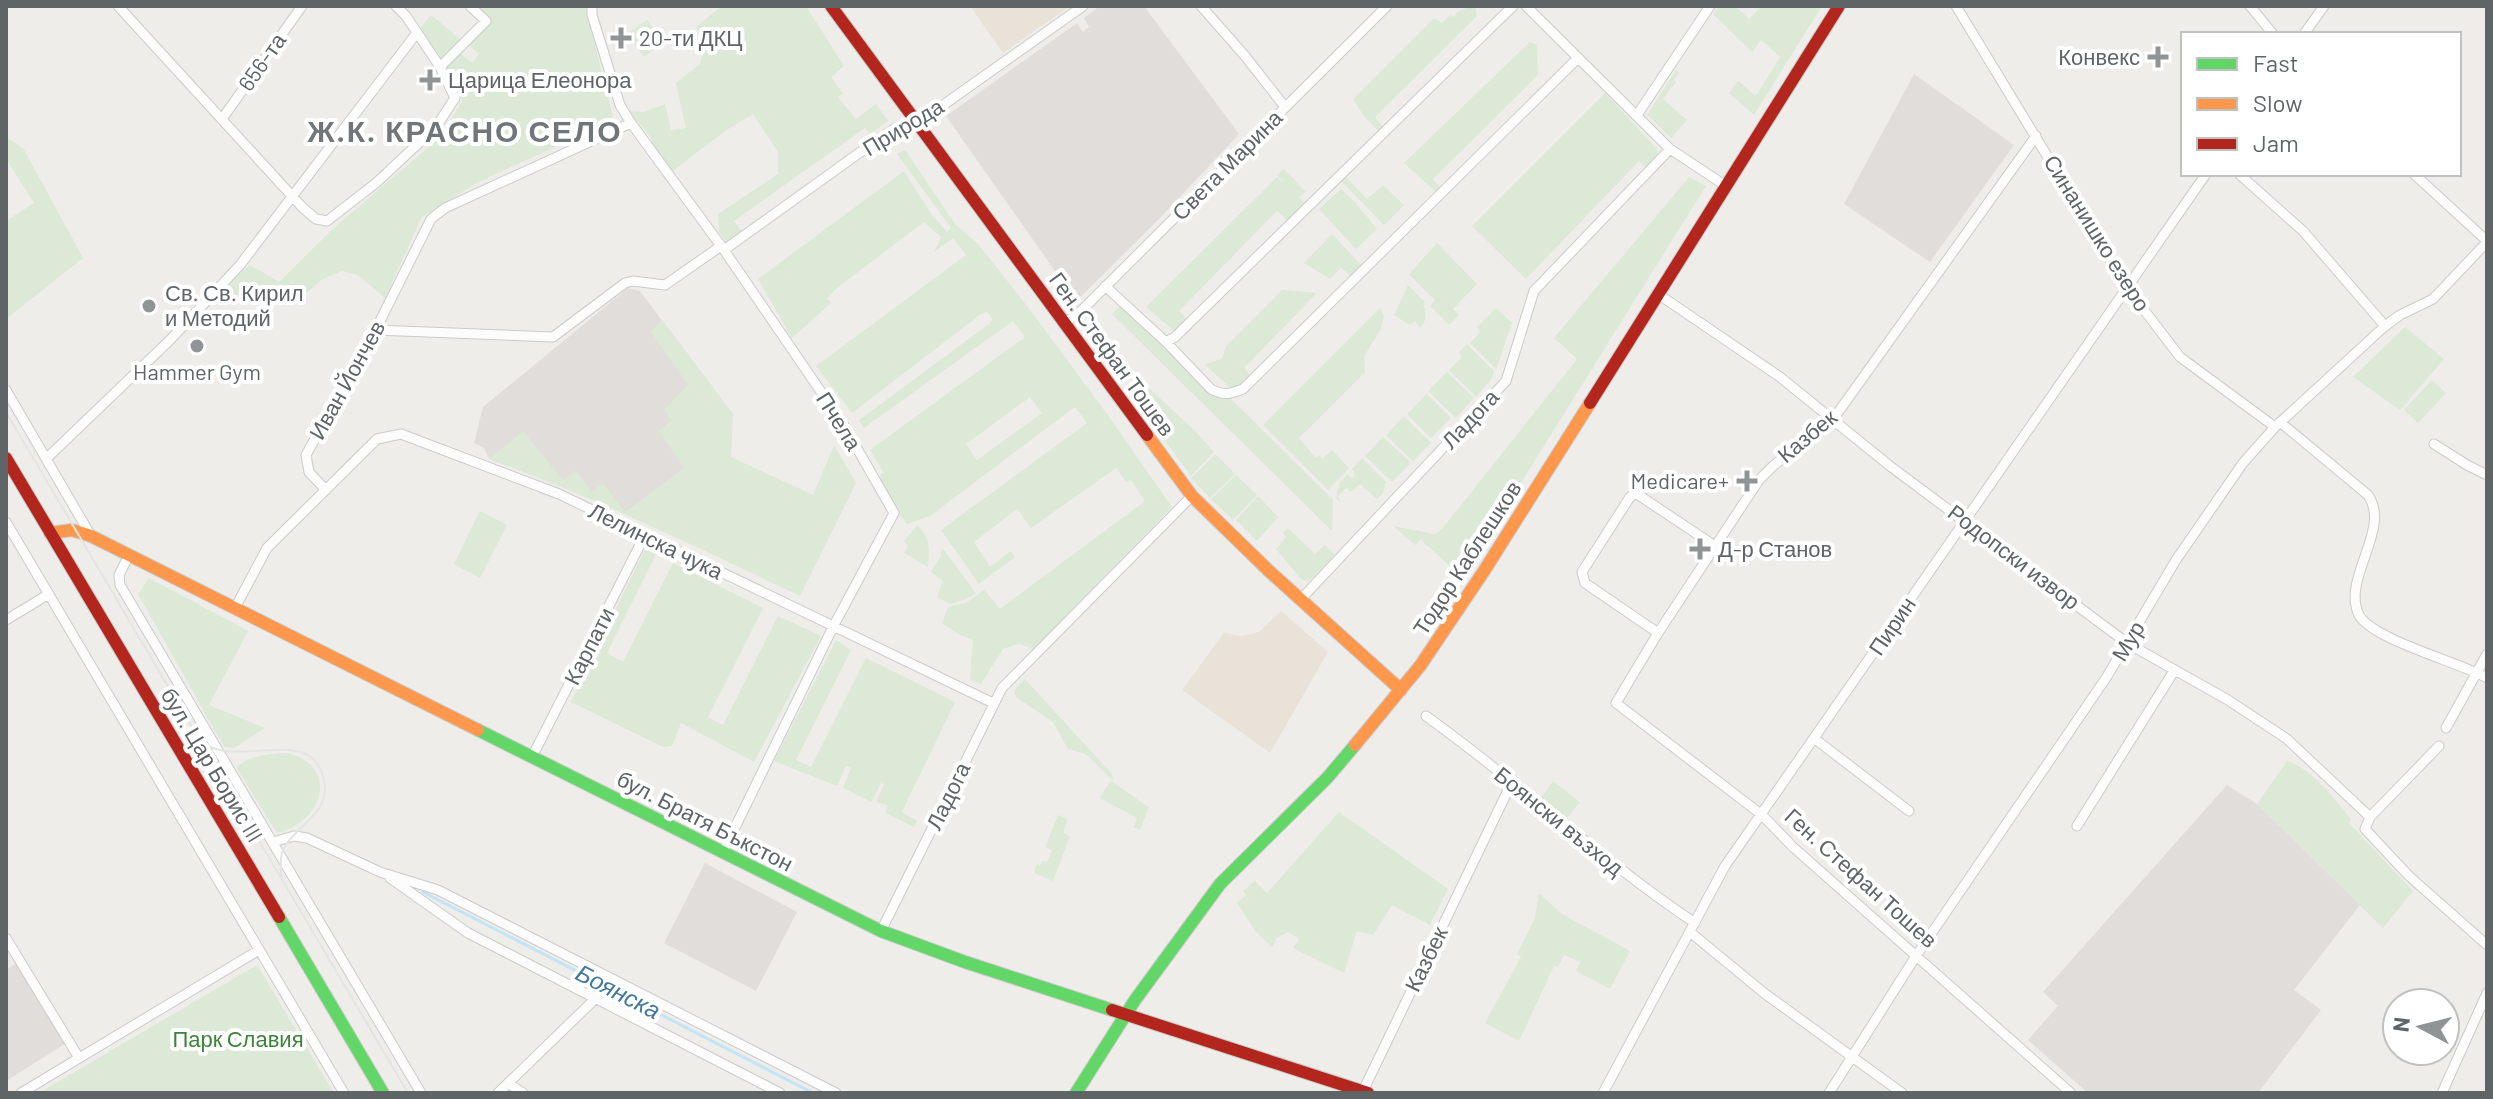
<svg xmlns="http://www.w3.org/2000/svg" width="2493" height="1099" viewBox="0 0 2493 1099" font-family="Barlow,sans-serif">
  <rect width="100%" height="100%" fill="#efedea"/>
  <path fill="#e8e2d8" d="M970,6H1070L1003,53Z
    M1281,611L1328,652L1270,753L1182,690L1224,633L1242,636L1259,632Z"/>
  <path fill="#e0ddda" d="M1100,6H1144L1239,134L1160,218L1076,301L946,116L1077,23L1083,32L1089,27L1084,18Z
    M1914,74L2014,145L1930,262L1844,204Z
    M628,288L640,291L733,414L643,521L542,478L489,459L484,448L474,443L483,407Z
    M2227,785L2257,804L2360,905L2294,990L2321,1010L2258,1093H2088L2028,1040L2058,1006L2043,992Z
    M705,863L797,912L756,991L664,943Z
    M17,963L65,1044L6,1081V970Z"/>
  <path fill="#dbe9d6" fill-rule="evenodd" d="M478,6H585L613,117L606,124L478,182L422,217L385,298L358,275L342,271L321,280L299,300L285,304L270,293L246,289L232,298L224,286L250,265L279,282L337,225L443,135L462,101L446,66L460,53L472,63L479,54L468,44L490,21Z
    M722,6H806L844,66L831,77L843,93L838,97L856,119L876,104L888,121L870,134L865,128L734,221L742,232L726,242L719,232L718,214L778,174V152L753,114L725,131L670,173L651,143L652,139L629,111L644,112L665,104L671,130L686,128L676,83L700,64L706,41L696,27Z
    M1466,6H1475L1477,16L1375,117L1384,128L1379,132L1364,116L1353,99L1434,18L1442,23L1450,15L1454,17L1459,11L1465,9Z
    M1718,6H1735L1749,19L1762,6H1822L1754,115L1729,93L1738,81L1756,96L1780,57L1761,40L1752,52L1713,14Z
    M431,15L460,39L441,60L419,30Z
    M647,20L664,42L644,57L627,34Z
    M1530,42L1537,45L1538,75L1433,179L1441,189L1437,193L1404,163Z
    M1676,70L1679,73L1674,80L1676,82L1663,99L1687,120L1671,138L1647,115Z
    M1605,93L1657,149L1658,155L1646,167L1639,161L1526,279L1472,226Z
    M6,137L23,148L83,258L6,319V221L34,203L6,159Z
    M905,150L955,224L979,245L1031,311L1107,414L1172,507L1034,649L1019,644L1003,649L981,684L970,679L973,640L958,634L942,623L948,607L966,603L984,590L1000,609L1145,501L1131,480L1126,482L1116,468L1031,528L1017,509L974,542L990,567L1011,551L1015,557L979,584L941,530L1087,423L1075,407L930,516L907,524L881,489L877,480L883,472L870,450L1025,337L1013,321L864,428L859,420L989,324L992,320L990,315L987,312L981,314L852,413L816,366L966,255L953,238L934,252L941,237L924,222L837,288L827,298L831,303L792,338L758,279L904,171L932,215L947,232L951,228L897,154ZM1030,397L1042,413L977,460L966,444Z
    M1284,169L1306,192L1299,197L1305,203L1287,220L1277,211L1179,311L1186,319L1175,331L1173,330L1146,307L1277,177L1285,184L1277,175Z
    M1344,175L1367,199L1383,185L1404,205L1384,225L1340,180Z
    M1689,177L1706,186L1462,577L1421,540L1415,545L1393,526L1434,534L1442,529L1577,359L1554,338Z
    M1341,189L1355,202L1377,229L1356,249L1319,209Z
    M1332,234L1363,267L1353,277L1341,268L1330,279L1304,263Z
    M1437,243L1477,284L1453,309L1459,315L1449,325L1430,306L1435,300L1409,274Z
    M1408,285L1425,302L1423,304C1427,312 1427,321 1420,328L1415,321L1410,325L1394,315Z
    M1282,290L1317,293L1244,368L1251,376L1240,387L1232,389L1204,364L1222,359L1226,346Z
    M1122,304L1209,392L1229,397L1333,500L1332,531L1112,314Z
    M1380,308L1384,316L1381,329L1364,356L1365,372L1299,438L1316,458L1319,455L1322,459L1332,450L1349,468L1328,490L1263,425Z
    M1496,308L1512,323L1496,369L1470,343L1480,332L1477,327Z
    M662,320L733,414L731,457L813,495L834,445L856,483L800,596C697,547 596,498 489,459L523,431L563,480L576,470L592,492L603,483L625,512L684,468L659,431L671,420L664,410L688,385L651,332Z
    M2405,327L2444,359L2400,410L2353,377Z
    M1467,344L1494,371L1492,378L1476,397L1449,370L1462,357L1459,352Z
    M1447,372L1474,398L1456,418L1428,391Z
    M2432,380L2446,393L2418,423L2404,410Z
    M1150,389L1194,430L1214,452L1191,476L1135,400Z
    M1427,394L1451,418L1431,438L1407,414Z
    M1404,416L1431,443L1413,461L1386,435Z
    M1383,437L1411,463L1392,482L1365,456Z
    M1215,454L1235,474L1210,498L1191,478Z
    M1362,458L1386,482L1383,493L1377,499L1360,484L1351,492L1346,488L1338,496L1341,503L1336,498L1340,482L1347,475L1352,478L1355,476L1352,469Z
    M1236,475L1257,495L1233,520L1211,499Z
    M1258,496L1278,517L1257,541L1236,520Z
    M480,511L507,525L480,578L454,564Z
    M917,525C931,537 929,550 928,567L904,553L908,546L904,541Z
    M1288,528L1315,554L1325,545L1335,555L1309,581L1302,580L1276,549L1286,537L1283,533Z
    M645,549L656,554L607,653L623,662L673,563L763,608L708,717L723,725L778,616L821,636L754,762L681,723L672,746L663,747L571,702Z
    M941,549L944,550L976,593L966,599L950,604L937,597L943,581L931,572L941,556Z
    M149,578L248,631L209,705L265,728L234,748L224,747L138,594Z
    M836,640L851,650L796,760L811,767L866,658L955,702L902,812L917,821L914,827L885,813L888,805L876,802L884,784L881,783L871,802L843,788L851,768L846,766L837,786L774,761Z
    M1025,679L1112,774L1113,781L1086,754L1068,749L1053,722L1016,697L1014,691Z
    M287,753C340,766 324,822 277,833L236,767C251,755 268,754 287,753Z
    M2287,761C2309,766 2337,802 2351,819L2349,823L2413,891L2383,928L2257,804Z
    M1110,781C1125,789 1135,799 1149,807L1140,830L1134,827L1137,818L1100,798Z
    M1553,781L1580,802L1567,818L1540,799Z
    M1339,812L1448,889L1430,925L1392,905L1373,935L1357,931L1344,973L1293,948L1299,939L1288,932L1277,938L1272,947L1256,932L1237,903L1246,895L1243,891L1255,881L1267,893Z
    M1058,815L1068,819L1063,833L1070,836L1053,881L1034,873L1037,864L1040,866L1042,861L1047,862L1052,850L1045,847Z
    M1539,893L1562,914L1630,951L1610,989L1576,971L1580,962L1564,955L1558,967L1554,966L1519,1041L1485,1023L1521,957L1517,954L1535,918Z
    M257,965L334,1093H39Z"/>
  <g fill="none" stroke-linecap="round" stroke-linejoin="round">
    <path stroke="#c1e5f6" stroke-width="3" d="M423,892L813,1093"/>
    <g stroke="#cbcbca" stroke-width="11">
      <path id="street" d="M118,6L303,208L316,219L327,221L376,183L436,127L455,98L440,67L406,16L396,6
        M592,6V15L620,105L631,123L724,250L843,424L894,513L833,627L723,852
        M1201,6L1245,56L1285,107
        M1526,6L1670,149L1726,186
        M1956,6L2128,289L2180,357L2275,427
        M2250,6L2273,34
        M2304,34L2324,6
        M440,67L486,21L470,6
        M1637,115L1710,6
        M222,119L302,6
        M2036,136L1834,418L1773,466L1759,480L1658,633L1616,703L1762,815L1793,847L2071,1093
        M2239,174L2303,231L2385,326
        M2414,174L2487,241
        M724,250L880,138L896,128L932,113L1083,6
        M1105,286L1166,342L1211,389C1224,396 1230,394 1243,389L1578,58
        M1658,294L1780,377L1890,466L2127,643L2228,700L2287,739L2370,817
        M1065,323L1081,311L1387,6
        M375,330L553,337L625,283L633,281L665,285L721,246
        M1166,342L1175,337L1513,6
        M6,390L91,536
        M2280,422L2368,495C2392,529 2341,579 2359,615C2373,640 2459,662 2487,678
        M2434,444L2467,465L2487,475
        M46,459L170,340L240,265L416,34
        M326,490L309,472L306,455L374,333L431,219L445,208L631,123
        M6,522L344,1093
        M129,555L119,575L120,585L421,1093
        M1301,599L1506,381L1534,291L1670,149
        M235,608L267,548L377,439L401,434L559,494L993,703
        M6,620L49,594
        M1658,633L1585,583L1582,572L1630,497L1635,493L1640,496L1715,546
        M1426,716C1518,782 1601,860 1695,923
        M2446,728L2487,654
        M1815,739L1909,811
        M2439,746L2370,817L2365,829L2409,876L2487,945
        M532,757L645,535
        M2077,826L2174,671
        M273,842L294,836L307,838L380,872L438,890L836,1093
        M390,878L468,933L780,1093
        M881,931L1002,688L1192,496
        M1690,932L1764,993L1902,1093
        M6,938L79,1058
        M508,1083L523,1093
        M1363,1091L1511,784
        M21,1093L259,950
        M498,1093L596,998
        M1603,1093L1725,866L2206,174
        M1829,1093L1916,956L2106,678L2176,560L2243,463L2275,427L2385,326L2400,315L2433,299L2487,242
        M2442,1093L2487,993"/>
    </g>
    <g stroke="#c9cac9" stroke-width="14">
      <path id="fast" d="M478,730L881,931L965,962L1112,1010
        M279,917L383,1093
        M1076,1093L1135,1000L1220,884L1328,777L1355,745"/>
    </g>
    <g stroke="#c9cac9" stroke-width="14">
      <path id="slow" d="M1147,435L1192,496L1269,571L1401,690
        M50,533L72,530L91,536L478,730
        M1355,745L1420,666L1484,571L1590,403"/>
    </g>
    <g stroke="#c9cac9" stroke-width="14">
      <path id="jam" d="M831,6L1147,435
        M1590,403L1839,6
        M6,458L279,917
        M1112,1010L1368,1093"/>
    </g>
    <use href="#street" stroke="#fdfcfc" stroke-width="9"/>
    <use href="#fast" stroke="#63d668" stroke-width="12"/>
    <use href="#slow" stroke="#ff974d" stroke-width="12"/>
    <use href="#jam" stroke="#b3261e" stroke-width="12"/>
    <path stroke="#e4e4e3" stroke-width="2" d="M6,412L408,1093
      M201,741C236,772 320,718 325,788C326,815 295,827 284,848C279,857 281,870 282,879"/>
  </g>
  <g fill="#919495" stroke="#fff" stroke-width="3">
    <path d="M617 26h8v8h8v8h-8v8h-8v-8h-8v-8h8z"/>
    <path d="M2154 45h8v8h8v8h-8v8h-8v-8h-8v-8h8z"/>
    <path d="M426 68h8v8h8v8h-8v8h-8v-8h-8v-8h8z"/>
    <circle cx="149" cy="306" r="8"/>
    <circle cx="197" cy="346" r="8"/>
    <path d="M1743 469h8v8h8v8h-8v8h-8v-8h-8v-8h8z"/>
    <path d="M1696 537h8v8h8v8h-8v8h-8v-8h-8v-8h8z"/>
  </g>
  <g text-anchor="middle" stroke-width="8" stroke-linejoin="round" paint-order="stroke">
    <g font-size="22" fill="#5f6467" stroke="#fff" text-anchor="start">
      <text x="639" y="46">20-ти ДКЦ</text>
      <text x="2140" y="65" text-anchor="end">Конвекс</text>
      <text x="448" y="88">Царица Елеонора</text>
      <text x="165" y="301">Св. Св. Кирил<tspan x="165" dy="25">и Методий</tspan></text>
      <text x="197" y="380" text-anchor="middle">Hammer Gym</text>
      <text x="1729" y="489" text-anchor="end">Medicare+</text>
      <text x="1718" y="557">Д-р Станов</text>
    </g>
    <g font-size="22" fill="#5f6467" stroke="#fff">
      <text transform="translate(262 62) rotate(-55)" y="8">656-та</text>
      <text transform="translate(903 127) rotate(-31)" y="8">Природа</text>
      <text transform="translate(1227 165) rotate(-45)" y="8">Света Марина</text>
      <text transform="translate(2097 233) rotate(58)" y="8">Синанишко езеро</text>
      <text transform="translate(1112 354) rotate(54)" y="8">Ген. Стефан Тошев</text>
      <text transform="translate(347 380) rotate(-61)" y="8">Иван Йончев</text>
      <text transform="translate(1470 419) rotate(-47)" y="8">Ладога</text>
      <text transform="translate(839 421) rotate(58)" y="8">Пчела</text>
      <text transform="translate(1807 436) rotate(-40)" y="8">Казбек</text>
      <text transform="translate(656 541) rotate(26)" y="8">Лелинска чука</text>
      <text transform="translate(2014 557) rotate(37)" y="8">Родопски извор</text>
      <text transform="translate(1467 558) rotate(-57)" y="8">Тодор Каблешков</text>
      <text transform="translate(1892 626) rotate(-56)" y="8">Пирин</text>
      <text transform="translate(2128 641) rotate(-59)" y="8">Мур</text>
      <text transform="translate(589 646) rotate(-63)" y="8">Карпати</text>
      <text transform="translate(212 765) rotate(59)" y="8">бул. Цар Борис III</text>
      <text transform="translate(948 796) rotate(-64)" y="8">Ладога</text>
      <text transform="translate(705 821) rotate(27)" y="8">бул. Братя Бъкстон</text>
      <text transform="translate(1559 821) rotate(39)" y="8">Боянски възход</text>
      <text transform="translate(1861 878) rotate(42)" y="8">Ген. Стефан Тошев</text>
      <text transform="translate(1426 959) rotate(-64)" y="8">Казбек</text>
    </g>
    <g font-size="22" fill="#3e843a" stroke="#fff">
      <text x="238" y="1047">Парк Славия</text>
    </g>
    <g font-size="24" font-style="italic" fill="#43789d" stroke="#fff">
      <text transform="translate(618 992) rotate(27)" y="8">Боянска</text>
    </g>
    <g font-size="30" font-weight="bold" letter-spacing="2" fill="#707679" stroke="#fff">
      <text x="465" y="142">Ж.К. КРАСНО СЕЛО</text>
    </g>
  </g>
  <rect width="2493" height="1099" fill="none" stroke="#5f6467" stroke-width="16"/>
  <rect x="2181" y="32" width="280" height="144" fill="#ffffff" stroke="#bfc1c2" stroke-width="2"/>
  <rect x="2197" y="58" width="40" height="12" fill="#63d668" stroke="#bfc1c2" stroke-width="2"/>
  <text x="2253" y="72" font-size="24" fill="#5f6467">Fast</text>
  <rect x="2197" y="98" width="40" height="12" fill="#ff974d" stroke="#bfc1c2" stroke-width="2"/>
  <text x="2253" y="112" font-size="24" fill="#5f6467">Slow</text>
  <rect x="2197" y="138" width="40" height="12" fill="#b3261e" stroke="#bfc1c2" stroke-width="2"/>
  <text x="2253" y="152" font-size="24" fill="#5f6467">Jam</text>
  <g transform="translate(2421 1027) rotate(277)"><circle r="38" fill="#ffffff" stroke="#bfc1c2" stroke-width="2"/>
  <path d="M0-6L14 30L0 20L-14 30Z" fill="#919495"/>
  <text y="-12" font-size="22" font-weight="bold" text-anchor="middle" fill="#5f6467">N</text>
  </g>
</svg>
